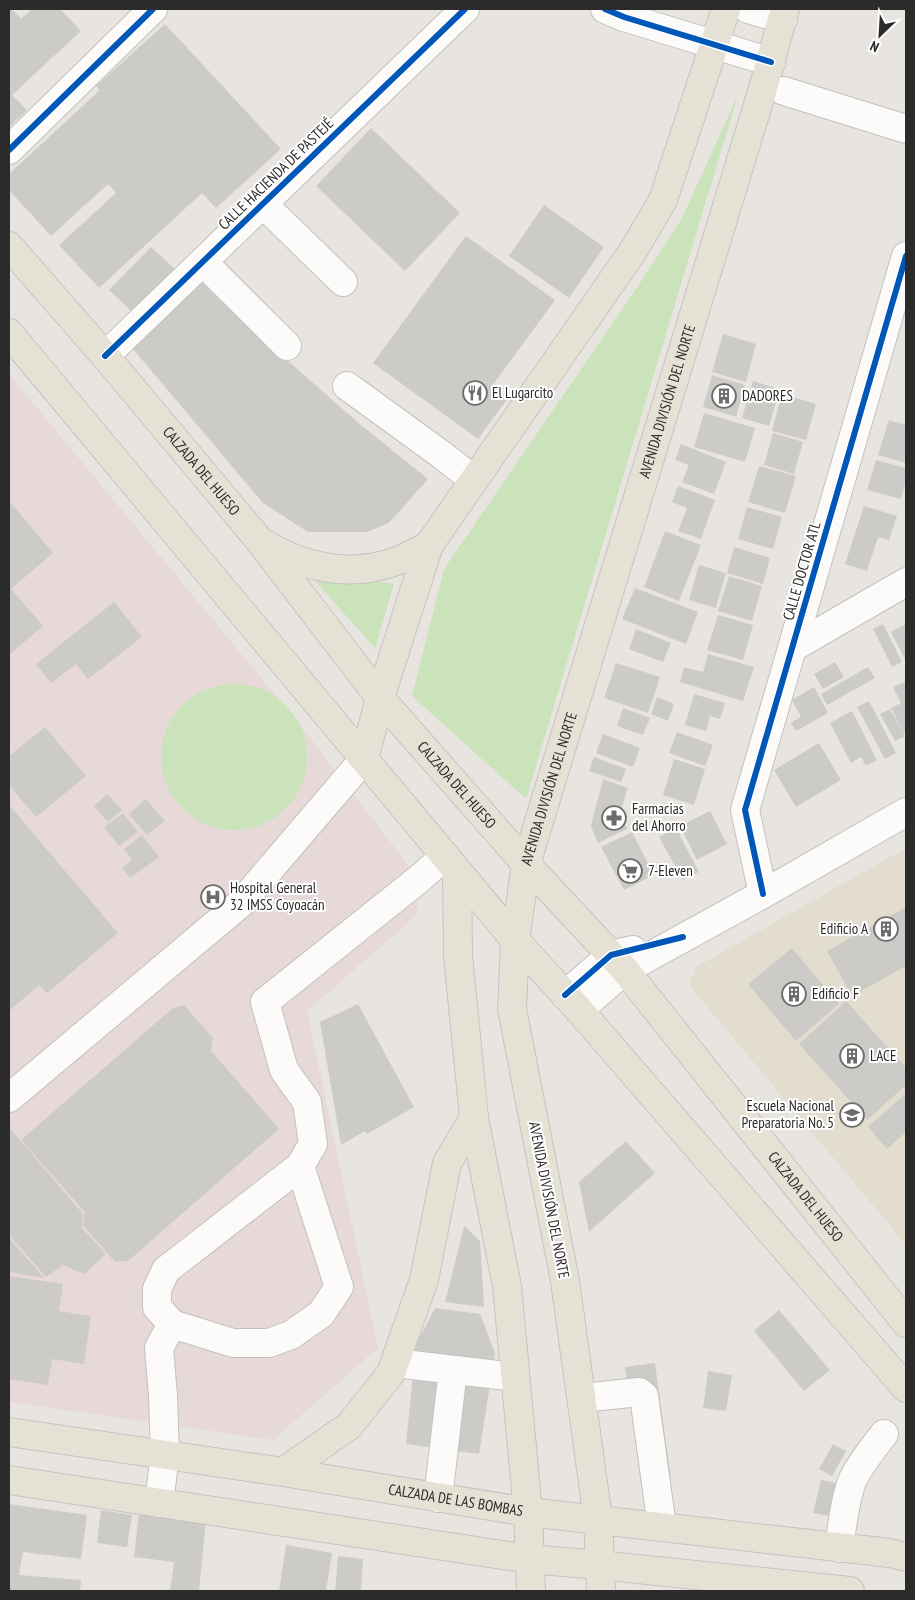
<svg xmlns="http://www.w3.org/2000/svg" width="915" height="1600" viewBox="0 0 915 1600" font-family="'PT Sans Narrow',sans-serif">
  <rect width="100%" height="100%" fill="#e8e5e0"/>
  <path fill="#e3ddcf" d="M906,848V1245L689,985L696,967Z"/>
  <path fill="#e6d9d7" d="M9,374L301,726L419,879L417,915L307,1011L378,1348L273,1440L9,1402Z"/>
  <path fill="#cae3bb" d="M738,95L526,799L412,696L444,569L636,289L681,220Z
    M303,568L394,584L375,648Z
    M161 757a73 73 0 1 1 146 0a73 73 0 1 1-146 0Z"/>
  <path fill="#cdcbc7" d="M9,9H12L21,19L32,9H60L81,31L12,95L27,110L9,127Z
    M165,24L281,149L216,208L202,193L99,288L59,245L116,193L108,184L51,236L9,190V174L100,90L96,86Z
    M371,128L460,213L405,271L316,186Z
    M544,205L604,247L569,298L509,256Z
    M466,236L555,300L492,386L508,398L478,439L373,363Z
    M151,247L175,269L133,313L109,290Z
    M196,276L227,307L356,421L428,479L389,523L367,532H308L263,503L128,343Z
    M723,334L756,344L746,382L712,372Z
    M712,375L745,385L736,417L703,407Z
    M753,381L780,389L769,426L742,418Z
    M782,394L816,404L806,440L772,431Z
    M704,413L755,428L745,462L694,447Z
    M889,420L906,425V463L878,455Z
    M773,433L803,442L794,474L764,465Z
    M681,444L726,462L714,494L682,482L689,465L675,460Z
    M876,460L906,468V481L901,499L867,490Z
    M759,466L796,476L785,513L748,502Z
    M678,486L715,500L701,539L678,531L687,508L672,502Z
    M9,501L53,553L11,589L43,626L9,655Z
    M864,506L897,516L889,540L878,537L867,571L845,564Z
    M747,507L782,517L773,549L738,539Z
    M665,531L701,545L679,601L644,587Z
    M734,547L770,558L763,584L727,573Z
    M699,565L726,573L716,608L689,600Z
    M729,576L762,586L752,621L718,611Z
    M635,588L698,612L686,644L622,619Z
    M114,602L142,637L88,679L76,664L51,683L36,664Z
    M718,615L753,625L743,660L707,650Z
    M883,624L902,662L892,667L873,629Z
    M906,624V661L891,632Z
    M636,629L671,643L663,662L629,649Z
    M708,654L754,667L743,701L680,682L684,667L703,672Z
    M835,662L844,677L823,689L814,674Z
    M616,663L660,677L648,713L604,698Z
    M868,667L875,678L827,705L821,694Z
    M906,681V731L903,732L891,708L901,703L893,687Z
    M814,687L828,713L796,731L791,723L801,717L792,700Z
    M694,694L725,703L720,719L710,716L706,731L685,725Z
    M657,697L674,704L668,721L651,714Z
    M869,701L896,753L885,759L857,707Z
    M623,708L650,718L643,735L617,726Z
    M890,709L905,736L895,741L880,714Z
    M852,711L877,760L866,766L861,757L851,763L830,723Z
    M45,727L86,776L36,817L9,785V756Z
    M677,732L713,745L705,766L669,753Z
    M603,734L640,748L633,767L596,753Z
    M819,743L841,780L796,807L774,770Z
    M594,757L626,769L621,782L589,771Z
    M674,759L705,769L694,805L663,795Z
    M603,779L628,788L620,813L627,829L598,843L591,826Z
    M107,794L122,810L108,822L94,806Z
    M146,799L165,821L147,835L129,814Z
    M9,805L118,933L47,993L39,985L9,1011Z
    M710,811L727,844L697,860L680,826Z
    M123,813L138,832L119,846L104,827Z
    M676,828L699,872L683,880L659,837Z
    M632,832L654,875L624,890L601,847Z
    M142,835L159,857L130,878L122,868L132,860L124,849Z
    M906,907V966L852,996L827,951Z
    M792,948L839,1004L796,1041L748,984Z
    M846,1001L906,1068V1085L867,1120L799,1044Z
    M358,1004L414,1107L367,1134L365,1131L341,1145L320,1022Z
    M184,1005L213,1038L211,1051L279,1129L128,1261L115,1262L83,1225L85,1212L21,1140L173,1008Z
    M906,1093V1132L887,1149L868,1127Z
    M9,1127L83,1214L82,1228L106,1254L84,1274L63,1265L46,1277L9,1235Z
    M626,1141L655,1173L589,1232L579,1182Z
    M464,1226L480,1241L484,1307L445,1302Z
    M9,1238L44,1278L9,1272Z
    M9,1276L63,1284L59,1311L91,1316L84,1364L52,1359L48,1385L9,1379Z
    M435,1308L480,1314L495,1353L479,1454L406,1444L416,1344Z
    M779,1310L830,1370L804,1391L754,1331Z
    M655,1363L671,1479L641,1482L625,1367Z
    M708,1371L732,1375L726,1411L703,1408Z
    M833,1444L846,1451L832,1476L819,1469Z
    M821,1480L846,1485L839,1518L813,1513Z
    M9,1504L87,1515L81,1559L23,1552L19,1575L81,1580L80,1591H9Z
    M101,1510L132,1515L127,1547L97,1543Z
    M139,1514L206,1521L199,1591H170L174,1562L134,1557Z
    M286,1545L332,1553L326,1591H279Z
    M338,1556L363,1559L361,1591H335Z"/>
  <g fill="none" stroke-linecap="round" stroke-linejoin="round">
    <g stroke="#c2c1c1" stroke-width="30">
      <path id="minor" d="M605,9L624,17L771,62
        M748,9L783,19
        M784,91L906,129
        M9,150L153,9
        M263,204L343,282
        M203,262L287,346
        M105,356L465,9
        M347,386L442,455L474,480
        M792,648L906,582
        M763,894L745,810L906,256
        M565,995L611,955L633,950
        M579,1010L625,970L763,894L906,812
        M9,1098L241,903L364,759
        M300,1166L339,1287L321,1314L291,1335L269,1343H233L172,1324L157,1307V1289L166,1270L300,1166L313,1144L307,1102L284,1070L265,1002L419,879L445,856
        M395,1363L515,1377
        M582,1398L639,1392L644,1396L662,1527
        M438,1498L453,1370
        M159,1503L165,1455L163,1396L159,1348L172,1324
        M839,1548C842,1527 845,1498 853,1479C861,1463 873,1448 884,1434"/>
    </g>
    <g stroke="#c5c3c1" stroke-width="30">
      <g id="major">
        <path id="s1" d="M9,246L105,356L259,540L380,698L526,864L625,970L906,1323"/>
        <path d="M9,333L515,940L579,1010L906,1388"/>
        <path d="M265,544C302,567 348,577 391,563C404,559 417,552 429,545"/>
        <path d="M364,759L380,698L429,545L633,251L663,200L726,9"/>
        <path d="M457,872L458,956L474,1118L507,1286L528,1512L531,1591"/>
        <path id="s2" d="M9,1432L283,1472L528,1512L890,1553L906,1557"/>
        <path d="M283,1472L349,1426L391,1373L424,1280L447,1163L474,1118"/>
        <path d="M9,1480L529,1559L599,1565L850,1591"/>
        <path id="s3" d="M601,1591L598,1519L565,1281L512,1009L515,940L526,864L764,85L785,9"/>
      </g>
    </g>
    <use href="#minor" stroke="#fcfbfa" stroke-width="28"/>
    <use href="#major" stroke="#e5e2d5" stroke-width="28"/>
    <g stroke="#fff" stroke-width="9">
      <path id="cycleway" d="M605,9L624,17L771,62
        M9,150L153,9
        M105,356L465,9
        M763,894L745,810L906,256
        M565,995L611,955L683,937"/>
    </g>
    <use href="#cycleway" stroke="#0057b8" stroke-width="6"/>
  </g>
  <defs>
    <g id="restaurant-ring" transform="scale(1.25)"><circle r="9.5" fill="#fff" stroke="#6d6c6a" stroke-width="1.5"/><path d="M-5-6h1v4h1v-4h1v4h1v-4h1v5L-1.5 .5V6h-2V.5L-5-1ZM5-6V6H3V1.5H1.5Q1.5-4 5-6Z" fill="#6d6c6a"/></g>
    <g id="building-ring" transform="scale(1.25)"><circle r="9.5" fill="#fff" stroke="#6d6c6a" stroke-width="1.5"/><path d="M-4-6H4V6H1V3H-1V6H-4ZM-2.5-4.3h1.7v1.8h-1.7ZM.8-4.3h1.7v1.8H.8ZM-2.5-1h1.7V.8h-1.7ZM.8-1h1.7V.8H.8Z" fill="#6d6c6a"/></g>
    <g id="pharmacy-ring" transform="scale(1.25)"><circle r="9.5" fill="#fff" stroke="#6d6c6a" stroke-width="1.5"/><path d="M-2-6h4v4h4v4h-4v4h-4v-4h-4v-4h4Z" fill="#6d6c6a"/></g>
    <g id="supermarket-ring" transform="scale(1.25)"><circle r="9.5" fill="#fff" stroke="#6d6c6a" stroke-width="1.5"/><path d="M-6-5.5h2.5l.6 2H6L4.5 2H-2.5L-4.4-4H-6ZM-1.5 3.2a1.3 1.3 0 1 0 .1 0ZM3 3.2a1.3 1.3 0 1 0 .1 0Z" fill="#6d6c6a"/></g>
    <g id="hospital-ring" transform="scale(1.25)"><circle r="9.5" fill="#fff" stroke="#6d6c6a" stroke-width="1.5"/><path d="M-5-5h3v3.5h4V-5h3V5h-3V1.5h-4V5h-3Z" fill="#6d6c6a"/></g>
    <g id="school-ring" transform="scale(1.25)"><circle r="9.5" fill="#fff" stroke="#6d6c6a" stroke-width="1.5"/><path d="M0-5L7-2L0 1L-7-2ZM-4 1L0 2.5L4 1V4Q0 6-4 4Z" fill="#6d6c6a"/></g>
  </defs>
  <g fill-rule="evenodd">
    <use href="#restaurant-ring" x="475" y="393"/>
    <use href="#building-ring" x="724" y="396"/>
    <use href="#pharmacy-ring" x="614" y="818"/>
    <use href="#supermarket-ring" x="630" y="871"/>
    <use href="#hospital-ring" x="213" y="897"/>
    <use href="#building-ring" x="886" y="929"/>
    <use href="#building-ring" x="794" y="994"/>
    <use href="#building-ring" x="852" y="1056"/>
    <use href="#school-ring" x="852" y="1115"/>
  </g>
  <g text-anchor="middle" stroke-width="4" stroke-linejoin="round" paint-order="stroke">
    <g font-size="15" fill="#2b2b2b" stroke="#fff">
      <text transform="translate(276 174) rotate(-44)" y="5">CALLE HACIENDA DE PASTEJÉ</text>
      <text dy="5" stroke="none"><textPath href="#s3" startOffset="1219">AVENIDA DIVISIÓN DEL NORTE</textPath></text>
      <text dy="5" stroke="none"><textPath href="#s1" startOffset="296">CALZADA DEL HUESO</textPath></text>
      <text transform="translate(802 571) rotate(-74)" y="5">CALLE DOCTOR ATL</text>
      <text dy="5" stroke="none"><textPath href="#s1" startOffset="701">CALZADA DEL HUESO</textPath></text>
      <text dy="5" stroke="none"><textPath href="#s3" startOffset="814">AVENIDA DIVISIÓN DEL NORTE</textPath></text>
      <text dy="5" stroke="none"><textPath href="#s1" startOffset="1241">CALZADA DEL HUESO</textPath></text>
      <text transform="translate(549 1200) rotate(79)" y="5">AVENIDA DIVISIÓN DEL NORTE</text>
      <text dy="5" stroke="none"><textPath href="#s2" startOffset="452">CALZADA DE LAS BOMBAS</textPath></text>
    </g>
    <g font-size="15" fill="#2b2b2b" stroke="#fff" text-anchor="start">
      <text x="492" y="398">El Lugarcito</text>
      <text x="742" y="401">DADORES</text>
      <text x="632" y="814">Farmacias<tspan x="632" dy="17">del Ahorro</tspan></text>
      <text x="648" y="876">7-Eleven</text>
      <text x="230" y="893">Hospital General<tspan x="230" dy="17">32 IMSS Coyoacán</tspan></text>
      <text x="868" y="934" text-anchor="end">Edificio A</text>
      <text x="812" y="999">Edificio F</text>
      <text x="870" y="1061">LACE</text>
      <text x="834" y="1111" text-anchor="end">Escuela Nacional<tspan x="834" dy="17">Preparatoria No. 5</tspan></text>
    </g>
  </g>
  <rect width="915" height="1600" fill="none" stroke="#2b2b2b" stroke-width="20"/>
  <g transform="translate(880 35) rotate(205)" stroke="#ffffff" stroke-width="4" paint-order="stroke">
  <path d="M0-4L9 19L0 12L-9 19Z" fill="#2b2b2b"/>
  <text y="-8" font-size="14" font-weight="bold" text-anchor="middle" fill="#2b2b2b">N</text>
  </g>
</svg>
